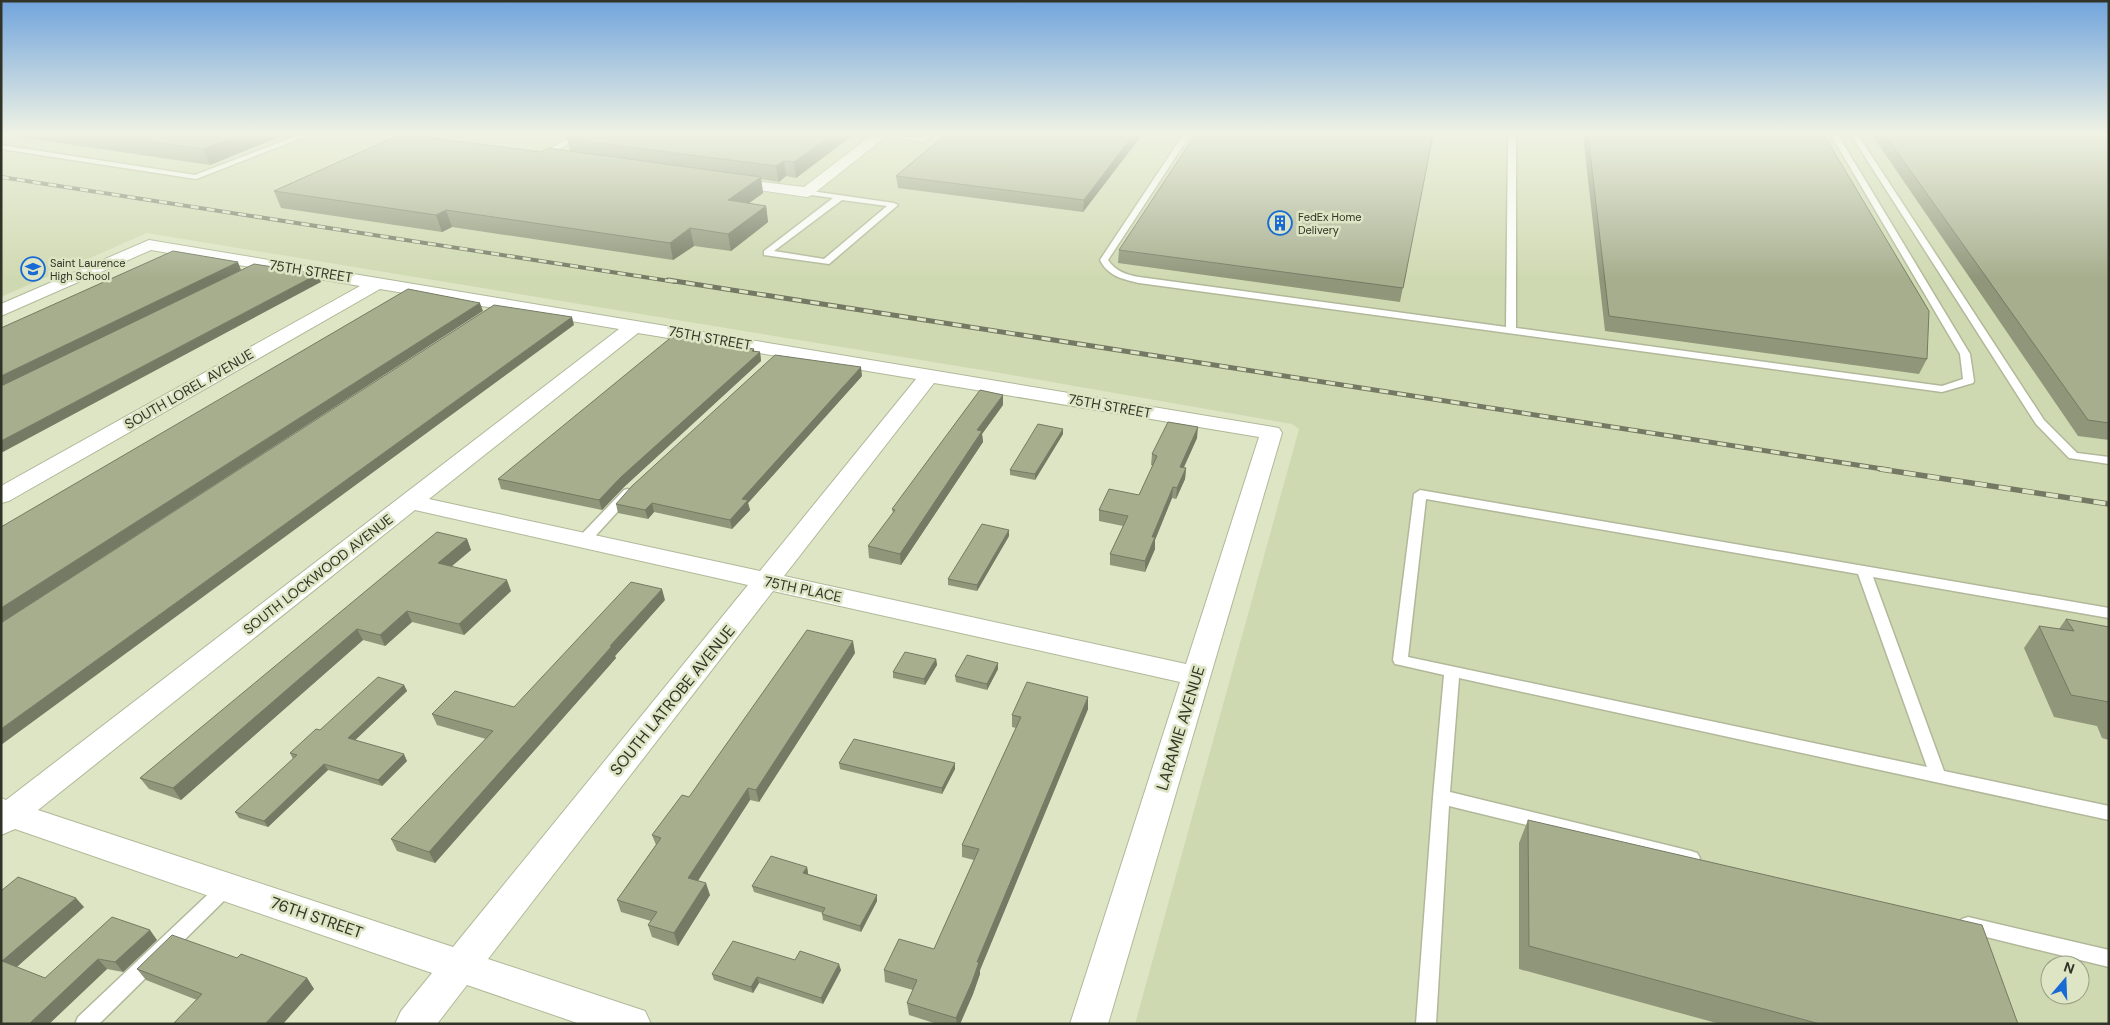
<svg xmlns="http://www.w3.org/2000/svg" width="2110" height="1025" viewBox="0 0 2110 1025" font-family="'DM Sans',sans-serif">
  <rect width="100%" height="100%" fill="#dde5c4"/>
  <path fill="#cfd9b1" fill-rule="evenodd" d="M1,135H2109V1024H1135L1299,429L1292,424L1000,373L147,233L1,297ZM2050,965H2080V995H2050Z"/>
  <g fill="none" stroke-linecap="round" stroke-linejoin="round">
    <g stroke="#b1b899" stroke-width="3">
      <path id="service" d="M299,135H309L196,179L1,149V145L195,175Z
        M574,135H583L543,159L536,157Z
        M882,135L922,138L925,135H932L924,142Z
        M1183,135H1190L1108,260C1115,271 1127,275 1139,277L1506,327L1508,135H1516V328L1942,386L1963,379L1960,354L1831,135H1838L1970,354L1974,381L1973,383L1942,392L1139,283C1122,279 1108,276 1100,260Z
        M1851,135H1858L2044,420L2077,453L2109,457V464L2069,458L2036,424Z
        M804,190L894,203L898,205L829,264L764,255V251L833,198L804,194ZM842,200L887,206L824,259L774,251Z
        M628,489L634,493L632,496L588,544H578L577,541L578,538L624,490Z
        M1420,490L2109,608V618L1873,577L1944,771L2109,806V820L1459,678L1450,792L1691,851L1697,853L1700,858L1697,863L1691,865L1449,806L1436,1024H1416L1433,797L1444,675L1400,665L1395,664L1393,660L1414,494ZM1426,499L1858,574L1927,767L1408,657Z
        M227,879L233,882L236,887L233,892L99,1024H75L78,1017L221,882Z
        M1968,917L2109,950V967L1962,931L1959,925L1962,919Z"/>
    </g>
    <g stroke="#b1b899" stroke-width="2">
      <path id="minor" d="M375,135H415L432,138L434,141C428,148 381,141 375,135Z
        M872,135H888L812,195L807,197L730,186L723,182L730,178L804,187Z
        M149,240L1279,428L1282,433L1108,1024H1070L1180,682L773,591L488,959L645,1011L651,1024H580L467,985L437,1024H395L401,1011L432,973L15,829L1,835V798L6,800L619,329L380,289L9,501L1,503V486L360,286L151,250L1,316V304ZM638,333L916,379L760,571L429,499ZM934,383L1259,437L1186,664L784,576ZM415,510L748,585L453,947L38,810Z"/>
    </g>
    <use href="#service" fill="#fff" fill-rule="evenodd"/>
    <use href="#minor" fill="#fff" fill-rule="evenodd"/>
    <g stroke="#747964" stroke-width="4">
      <path id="rail-far2" d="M1,177L676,282"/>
    </g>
    <g stroke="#747964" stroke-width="5">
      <path id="rail-far1" d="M668,280L1889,470"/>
    </g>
    <g stroke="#747964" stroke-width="5.5">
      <path id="rail" d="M1880,469L2109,504"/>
    </g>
    <use href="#rail-far2" stroke="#dde5c4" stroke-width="2.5" stroke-dasharray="8" stroke-linecap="butt"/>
    <use href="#rail-far1" stroke="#dde5c4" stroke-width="3" stroke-dasharray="9" stroke-linecap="butt"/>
    <use href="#rail" stroke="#dde5c4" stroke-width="4" stroke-dasharray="12" stroke-linecap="butt"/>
  </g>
  <path fill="#8f967a" d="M5,135H284L210,165Z
    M853,135L796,178L786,176L779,182L761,179L763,193L749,203L766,206L768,222L731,251L694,246L673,260L452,227L442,232L281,208L274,191L541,152L570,151L567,139Z
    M1142,135L1083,212L898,188L896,176Z
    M1433,135L1400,302L1118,263L1119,250Z
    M1583,135H1824L1927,359L1919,374L1605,331Z
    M1872,135H2109V440L2078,436Z
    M754,351L760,352L761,361L624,487L602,510L501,489L498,479Z
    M862,376L748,503L750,510L732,529L654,512L648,519L618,513L616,504Z
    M1003,405L982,434L983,442L901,565L869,558L868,546L893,513L892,509Z
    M1063,429V434L1035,480L1010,475V470Z
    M1197,438L1184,467L1186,468L1185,479L1176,499L1172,498L1155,540V549L1145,572L1110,565V554L1123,526L1099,521V510L1139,495L1153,466L1151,465L1152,454Z
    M1009,536L977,591L948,585V579Z
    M467,539L471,550L451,567L511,591L464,635L412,622L385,646L363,640L181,800L149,789L140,778Z
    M665,600L615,656L616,658L435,863L397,851L391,839L486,739L437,725L432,714L514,707Z
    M2066,619L2109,627V740L2102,738L2097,726L2054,717L2024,648L2039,626L2059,629Z
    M855,653L759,802L750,800L698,880L710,895L678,946L652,937L648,925L651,921L621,912L617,900L656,845L652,835L689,797Z
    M936,659L937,665L925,685L893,678V672Z
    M998,663V669L987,690L956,682L955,676Z
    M404,685L407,691L355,740L407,761L382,786L328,770L268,827L239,818L235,812L293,759L290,753L320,730Z
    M1088,709L980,970V974L973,994L960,1024H937L909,1015L907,1003L913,990L885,982L884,970L934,949L974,860L962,857V845L1016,728L1012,727V715Z
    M839,763H955V769L942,794L840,769Z
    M1528,820L2018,1024H1720L1519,969V843Z
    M807,867L808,873V874L877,895V901L861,932L823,920L822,914L823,913L754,892L752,886Z
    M1,891L84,907L17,967L45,978L157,940L123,972L107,969L49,1024H1Z
    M237,958L307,978L314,989L197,1000L146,980L137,969Z
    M795,960L841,970L823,1004L759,983L753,993L714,980L712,974Z"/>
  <path fill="#747a63" d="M240,135H284L210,165L203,149Z
    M831,135H853L796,178L794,162Z
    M1133,135H1142L1083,212L1084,200Z
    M784,161L786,176L779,182L776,166Z
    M761,177L763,193L730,217L728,200Z
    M766,206L768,222L731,251L728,234Z
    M446,210L452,227L442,232L436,215Z
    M690,228L694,246L673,260L670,243Z
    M238,262L241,270L1,388V376Z
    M318,274L321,282L1,453V441Z
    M480,303L483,311L1,623V608Z
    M572,317L574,325L1,745V729Z
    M754,349L755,357L760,352L761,361L624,487L602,510L599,500L621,477Z
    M861,367L862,376L748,503L750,510L732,529L730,520L742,499Z
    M1003,395V405L982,434L983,442L901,565L900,554L977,430Z
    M1198,427L1197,438L1179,478L1180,467Z
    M1063,429V434L1035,480V474Z
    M1186,468L1185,479L1176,499L1177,488Z
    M1173,487L1172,498L1155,540V549L1145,572V561L1152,537Z
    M652,503L654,512L648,519L645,510Z
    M1009,530V536L977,591V585Z
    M467,539L471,550L442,574L438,563Z
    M507,580L511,591L464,635L459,624Z
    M662,589L665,600L615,656L616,658L435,863L429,852L610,646Z
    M407,611L412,622L385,646L380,635Z
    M357,629L363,640L181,800L173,788Z
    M853,641L855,653L759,802L756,790Z
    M936,659L937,665L925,685L924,679Z
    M998,663V669L987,690V684Z
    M404,685L407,691L351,744L348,738Z
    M1088,697V709L980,970V974L973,994L960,1024H957L956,1018L977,962Z
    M404,754L407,761L382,786L378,780Z
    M955,763V769L942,794V788Z
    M324,764L328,770L268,827L264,821Z
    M748,788L750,800L692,890L688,878Z
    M807,867L808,873L805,879L803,873Z
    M706,883L710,895L678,946L674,933Z
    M877,895V901L861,932L860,926Z
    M76,898L84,907L12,971L2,961Z
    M150,930L157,940L123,972L115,962Z
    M98,959L107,969L49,1024H29Z
    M839,964L841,970L823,1004L821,998Z
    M757,977L759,983L753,993L751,987Z
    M307,978L314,989L283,1024H265Z"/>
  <path fill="#a6ae8e" stroke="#747a63" d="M103,135H240L203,149Z
    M399,135H410L541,152L548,148L761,177L728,200L766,206L728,234L690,228L670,243L446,210L436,215L274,191Z
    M573,135H831L794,162L784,161L776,166L567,139Z
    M945,135H1133L1084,200L896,176Z
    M1195,135H1433L1403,288L1119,250Z
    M1588,135H1824L1929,311L1927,359L1609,316Z
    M1885,135H2109V423L2088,420Z
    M173,251L238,262L1,376V328Z
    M254,264L318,274L1,441V386Z
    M408,289L480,303L1,608V527Z
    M494,305L572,317L1,729V623Z
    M674,335L754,349L752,351L760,352L621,477L599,500L498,479Z
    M775,355L861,367L742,499L748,500L730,520L652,503L645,510L616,504L632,486Z
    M980,390L1003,395L977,430L982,431L900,554L868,546L895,510L892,509Z
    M1168,422L1198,427L1180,467L1186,468L1177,488L1173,487L1152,537H1155L1145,561L1110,554L1128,516L1099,510L1109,489L1139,495L1157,456L1152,454Z
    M1038,424L1063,429L1035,474L1010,470Z
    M982,524L1009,530L977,585L948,579Z
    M437,532L467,539L438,563L507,580L459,624L407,611L380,635L357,629L173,788L140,778Z
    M631,582L662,589L610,646H612L429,852L391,839L493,731L432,714L455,691L514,707Z
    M2066,619L2109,627V702L2071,695L2039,626L2074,631Z
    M807,630L853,641L756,790L748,788L688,878L706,883L674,933L648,925L657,912L617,900L661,838L652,835L682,795L689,797Z
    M905,652L936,659L924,679L893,672Z
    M967,655L998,663L987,684L955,676Z
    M378,677L404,685L348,738L404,754L378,780L324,764L264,821L235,812L297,755L290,753L316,729L320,730Z
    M1027,682L1088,697L977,962H979L972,982L956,1018L907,1003L917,980L884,970L899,939L934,949L979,849L962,845L1021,717L1012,715Z
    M854,739L955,763L942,788L839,763Z
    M1528,820L1982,925L2018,1024H1820L1529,946Z
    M771,856L807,867L803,873L877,895L860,926L822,914L825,908L752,886Z
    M18,877L76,898L2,961L45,978L112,917L150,930L115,962L98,959L29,1024H1V891Z
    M172,935L237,958L241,954L307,978L265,1024H173L202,994L137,969Z
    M733,941L795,960L800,951L839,964L821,998L757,977L751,987L712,974Z"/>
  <linearGradient id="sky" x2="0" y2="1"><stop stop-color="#71a4dc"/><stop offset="0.48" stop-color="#f0f3e4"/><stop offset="1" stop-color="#f0f3e4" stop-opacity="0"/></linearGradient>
  <rect width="2110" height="279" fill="url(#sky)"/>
  <defs>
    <g id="building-ring" transform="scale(1.25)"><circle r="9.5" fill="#dde5c4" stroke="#186ad4" stroke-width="1.5"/><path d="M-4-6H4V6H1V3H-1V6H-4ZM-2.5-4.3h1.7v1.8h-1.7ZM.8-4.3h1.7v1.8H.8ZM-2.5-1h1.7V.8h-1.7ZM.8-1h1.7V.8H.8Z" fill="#186ad4"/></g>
    <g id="school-ring" transform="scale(1.25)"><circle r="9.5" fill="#dde5c4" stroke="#186ad4" stroke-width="1.5"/><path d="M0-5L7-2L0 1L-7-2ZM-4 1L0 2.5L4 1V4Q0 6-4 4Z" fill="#186ad4"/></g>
  </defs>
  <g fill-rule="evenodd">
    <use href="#building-ring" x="1280" y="223"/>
    <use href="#school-ring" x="33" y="269"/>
  </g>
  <g text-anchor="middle" stroke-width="5" stroke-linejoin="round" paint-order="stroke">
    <g font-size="11" fill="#303326" stroke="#dde5c4" text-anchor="start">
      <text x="1298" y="221">FedEx Home<tspan x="1298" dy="13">Delivery</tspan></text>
      <text x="50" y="267">Saint Laurence<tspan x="50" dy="13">High School</tspan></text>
    </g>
    <g font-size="14" fill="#303326" stroke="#dde5c4">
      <text transform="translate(311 271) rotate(9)" y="5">75TH STREET</text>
      <text transform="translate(710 338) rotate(10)" y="5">75TH STREET</text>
      <text transform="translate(189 389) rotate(-30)" y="5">SOUTH LOREL AVENUE</text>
      <text transform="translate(1110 406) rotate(10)" y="5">75TH STREET</text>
      <text transform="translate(318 574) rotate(-38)" y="5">SOUTH LOCKWOOD AVENUE</text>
      <text transform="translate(803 589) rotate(12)" y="5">75TH PLACE</text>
    </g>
    <g font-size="16" fill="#303326" stroke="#dde5c4">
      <text transform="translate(672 700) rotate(-51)" y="6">SOUTH LATROBE AVENUE</text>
      <text transform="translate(1180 728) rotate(-73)" y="6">LARAMIE AVENUE</text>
      <text transform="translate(317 917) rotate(19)" y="6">76TH STREET</text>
    </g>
  </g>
  <rect width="2110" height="1025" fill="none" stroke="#303326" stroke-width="5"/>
  <g transform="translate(2065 980) rotate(19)"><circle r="24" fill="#dde5c4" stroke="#989e85"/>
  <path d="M0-4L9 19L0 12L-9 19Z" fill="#186ad4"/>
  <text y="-8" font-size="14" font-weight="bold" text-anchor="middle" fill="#303326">N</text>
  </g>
</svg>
